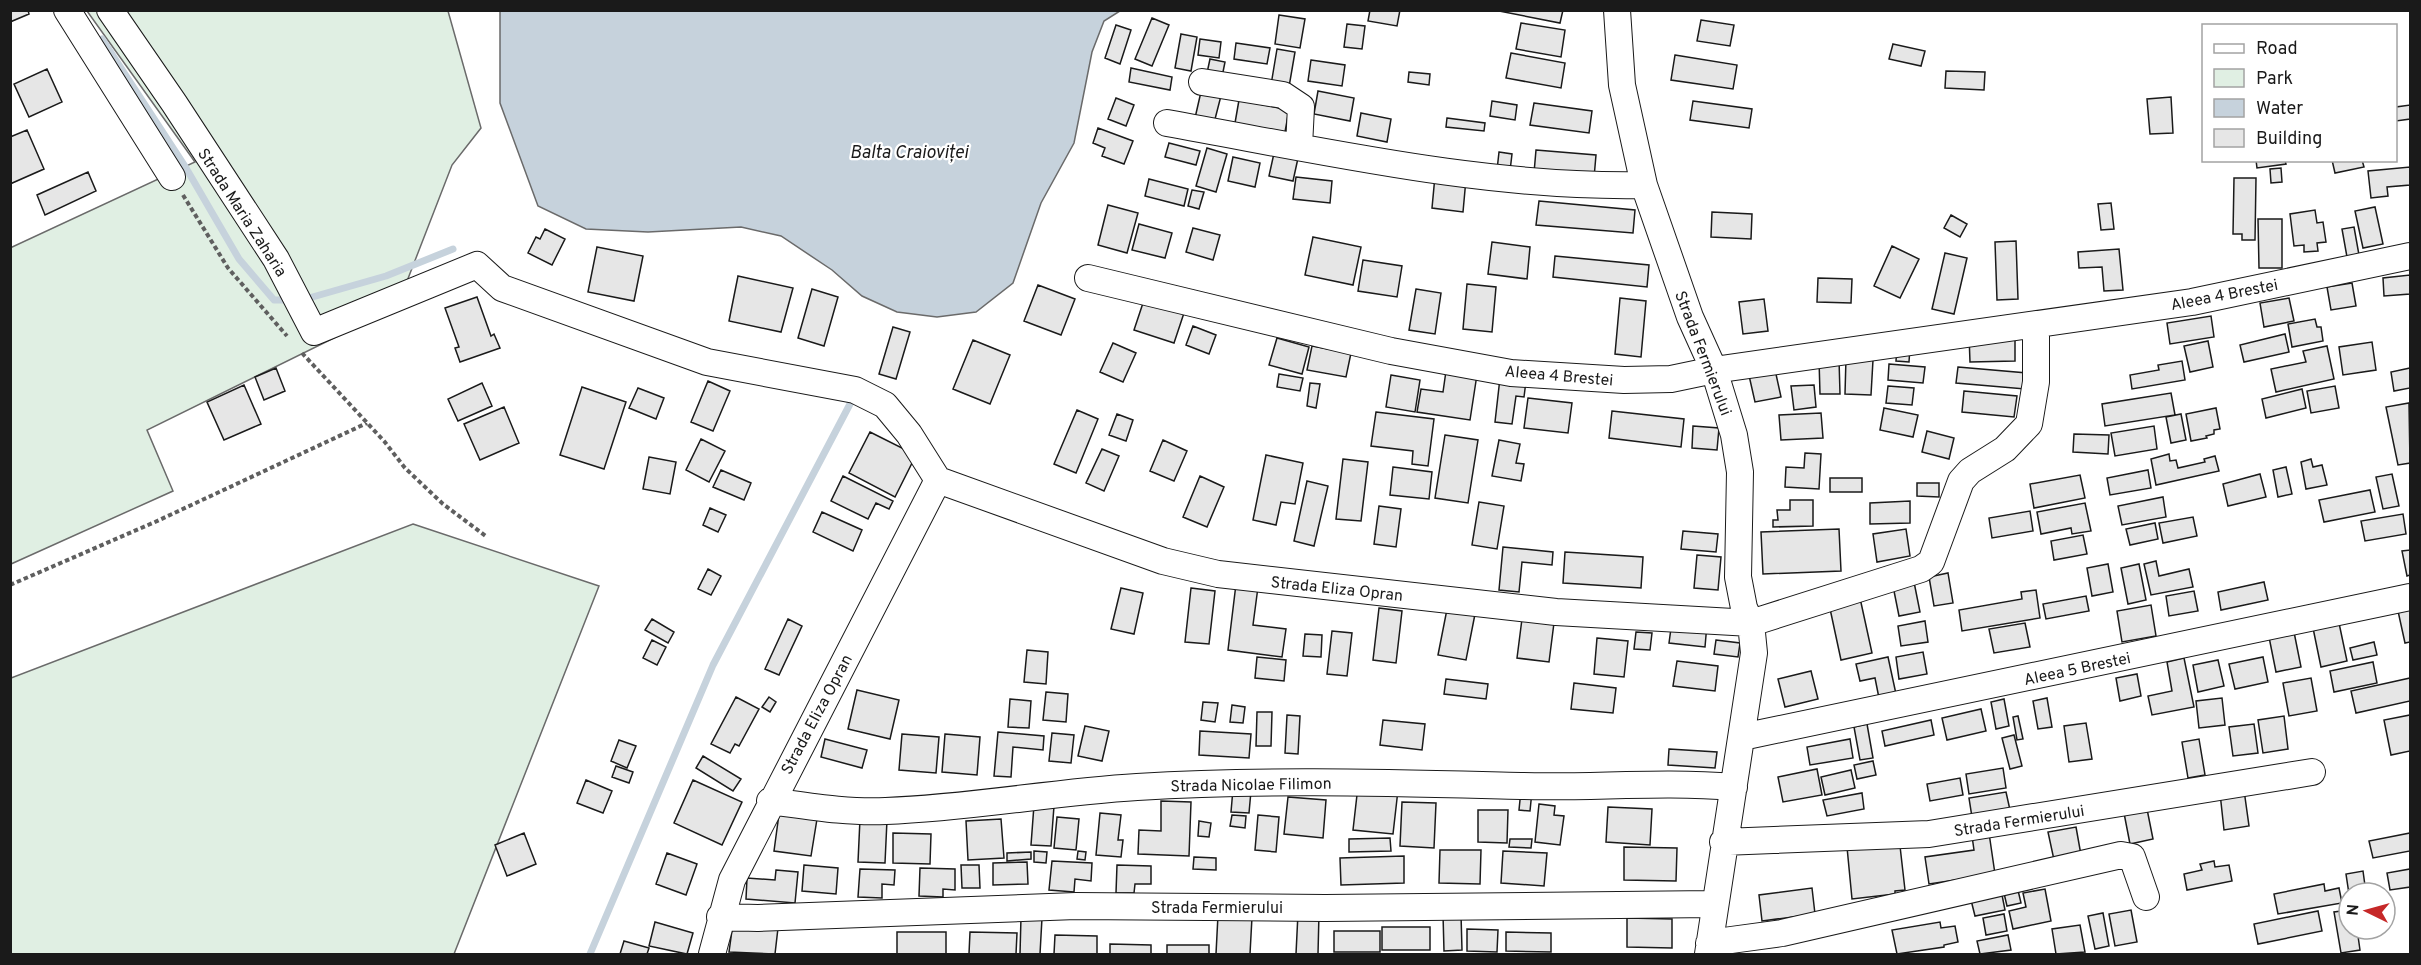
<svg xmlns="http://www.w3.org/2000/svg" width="2421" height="965" viewBox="0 0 2421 965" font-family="Overpass,sans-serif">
  <rect width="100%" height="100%" fill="#fff"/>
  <path fill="#e0efe3" stroke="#6a6a6a" stroke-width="1.5" d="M87,11H448L481,128L452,165L397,307L147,430L173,491L11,564L10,248L195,162Z
    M413,524L599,586L454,954H11V678Z"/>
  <path fill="#c6d2dc" stroke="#6a6a6a" stroke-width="1.5" d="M500,11V10L1120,11L1104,21L1092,52L1074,143L1041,203L1013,283L976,312L937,317L897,312L862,296L832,270L781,236L741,227L648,232L586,229L538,206L500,103Z"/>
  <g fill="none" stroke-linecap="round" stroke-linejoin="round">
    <path stroke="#c6d2dc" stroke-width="7" d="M102,39L186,168L239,259L274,300H291
      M302,300L386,276L453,249
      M590,954L713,665L850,404"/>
  </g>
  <path fill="#e6e6e6" stroke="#1a1a1a" stroke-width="1.5" d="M10,10H28L29,14L10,22Z
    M1370,10H1400L1397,26L1368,21Z
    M1494,10H1563L1560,23Z
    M1279,15L1305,19L1300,48L1275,44Z
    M1152,18L1169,25L1152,66L1135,59Z
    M1701,20L1734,25L1730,46L1697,41Z
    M1521,23L1565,30L1561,57L1516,49Z
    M1347,24L1365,26L1362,49L1344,47Z
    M1116,25L1131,30L1120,64L1105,58Z
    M1181,34L1197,37L1191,71L1175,68Z
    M1200,39L1221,42L1219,58L1198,55Z
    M1236,43L1270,48L1267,64L1234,59Z
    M1893,44L1925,51L1921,66L1889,59Z
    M1277,49L1295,52L1289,87L1271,85Z
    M1511,53L1565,63L1561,88L1506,78Z
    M1675,55L1737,65L1733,89L1671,80Z
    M1210,59L1225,62L1222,77L1207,73Z
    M1311,60L1345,65L1342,86L1308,81Z
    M1131,68L1172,77L1170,90L1129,82Z
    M47,69L62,102L29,117L14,84Z
    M1946,71L1985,72L1984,90L1945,88Z
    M1409,72L1430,74L1429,85L1408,82Z
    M1203,83L1223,88L1214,123L1195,118Z
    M1318,91L1354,98L1350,121L1314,114Z
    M2171,97L2173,133L2150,134L2147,99Z
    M1116,98L1134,105L1126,126L1108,119Z
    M1239,100L1289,110L1285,132L1235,123Z
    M1492,101L1517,105L1515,120L1490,116Z
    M1693,101L1752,109L1749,128L1690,120Z
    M1534,103L1592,111L1589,133L1530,125Z
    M2410,105V119L2396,121V107Z
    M1361,113L1391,119L1387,142L1357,136Z
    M1447,118L1485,123L1484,131L1446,127Z
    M1098,128L1133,141L1124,164L1102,156L1105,148L1093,143Z
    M27,130L44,169L10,184V137Z
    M1169,143L1200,151L1196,165L1165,157Z
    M1276,144L1300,149L1293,181L1269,176Z
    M1207,148L1227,154L1216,192L1196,186Z
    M1536,150L1596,155L1594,178L1534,173Z
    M1499,152L1512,154L1510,171L1497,170Z
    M1233,157L1260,163L1255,187L1228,181Z
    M2256,160H2285L2286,164L2257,168Z
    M2332,160H2362L2364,167L2335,173Z
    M2410,167V185L2387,187L2388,196L2371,198L2368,171Z
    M2281,168L2282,182L2271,183L2270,169Z
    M88,172L96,191L45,215L37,195Z
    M1435,176L1466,179L1463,212L1432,208Z
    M1296,177L1332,181L1330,203L1293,199Z
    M2234,178H2256L2255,240H2242V234H2233Z
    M1149,179L1188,189L1184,206L1145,196Z
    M1192,190L1204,192L1199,209L1188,206Z
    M1539,201L1635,210L1633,233L1536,225Z
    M2111,203L2114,229L2101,230L2098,204Z
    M1108,205L1138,213L1127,253L1098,245Z
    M2375,207L2383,244L2363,248L2355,211Z
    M2315,210L2317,223L2323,222L2326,242L2317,243L2318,251L2304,252V245L2294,246L2290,214Z
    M1712,212L1752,214L1751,239L1711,237Z
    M1951,215L1967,224L1960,237L1944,228Z
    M2258,219H2282V268H2259Z
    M1139,224L1172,233L1165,258L1132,250Z
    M2354,227L2359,255L2347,257L2342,229Z
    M1193,228L1220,235L1213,260L1186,252Z
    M545,229L565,239L552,265L528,253L536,237L540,239Z
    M1313,237L1361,247L1353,285L1305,275Z
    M2016,241L2018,299L1997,300L1995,242Z
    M1492,242L1530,247L1527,279L1488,274Z
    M1892,246L1919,259L1900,298L1874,286Z
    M597,247L643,256L634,301L588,292Z
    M2119,249L2123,290L2104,291L2102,267L2079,268L2078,252Z
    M1945,253L1967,258L1954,314L1932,309Z
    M1555,256L1649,265L1647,287L1553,277Z
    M1363,260L1402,266L1397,297L1358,291Z
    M2410,275V294L2384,296L2383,278Z
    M738,276L793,288L781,332L729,321Z
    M1818,278L1852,279L1851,303L1817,302Z
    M2352,283L2356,306L2331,310L2327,287Z
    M1467,284L1496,287L1492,332L1463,329Z
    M1038,285L1075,299L1061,335L1024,321Z
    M812,289L838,297L824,346L798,338Z
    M1416,289L1441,293L1435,334L1409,330Z
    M477,297L491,336L494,334L500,348L460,362L455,348L459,347L445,308Z
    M1620,298L1646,301L1641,357L1615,354Z
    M2289,298L2294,321L2264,327L2260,303Z
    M1764,299L1768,331L1743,334L1739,302Z
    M1144,300L1184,313L1174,343L1134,330Z
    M2211,316L2214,337L2170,344L2167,323Z
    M2315,319L2317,327H2321L2323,341L2292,347L2288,324Z
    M1193,326L1216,335L1209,354L1186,345Z
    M893,327L910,332L896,379L879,374Z
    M2285,334L2289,352L2244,362L2240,345Z
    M1969,335H2015V361L1970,362Z
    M1277,338L1309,347L1302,374L1269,365Z
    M973,340L1010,355L990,404L953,389Z
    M2208,341L2213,367L2190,372L2184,346Z
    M2372,342L2376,370L2343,375L2339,347Z
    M1113,343L1136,353L1123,382L1100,372Z
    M1312,346L1351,353L1346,377L1307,370Z
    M1897,346L1910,347L1909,362L1896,361Z
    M2327,346L2334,379L2276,392L2271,369L2306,362L2303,351Z
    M1846,358L1873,360L1871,395L1845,394Z
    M1819,359H1839L1840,394H1820Z
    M2182,361L2185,380L2132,389L2130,375L2159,370L2158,365Z
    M1447,364L1478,368L1470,420L1417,412L1421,389L1443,392Z
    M1889,364L1925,367L1923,383L1888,380Z
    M1774,365L1781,397L1755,402L1748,371Z
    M1958,367L2027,373L2025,389L1956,383Z
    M276,368L285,391L264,400L255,377Z
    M2410,368V388L2394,391L2391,372Z
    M1279,374L1303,378L1300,391L1277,387Z
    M1391,375L1420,380L1415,412L1386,407Z
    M1500,378L1526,381L1524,397L1516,396L1512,424L1495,422Z
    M708,381L730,391L713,431L691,422Z
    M482,383L492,406L458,421L448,399Z
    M1310,383L1320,384L1316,408L1307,406Z
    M244,385L261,424L224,440L207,402Z
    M1814,385L1816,407L1794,410L1791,386Z
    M1888,386L1914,388L1912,405L1886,403Z
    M2335,386L2339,408L2311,413L2307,391Z
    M582,387L626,402L604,469L560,455Z
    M638,388L664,398L656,419L629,408Z
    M2302,389L2306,408L2266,418L2262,399Z
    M1964,391L2017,396L2014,417L1962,412Z
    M2171,393L2175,415L2105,426L2102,404Z
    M1528,398L1572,403L1568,433L1524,428Z
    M2409,403L2410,463L2398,465L2386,407Z
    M504,407L519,443L480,460L464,424Z
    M1884,408L1918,415L1913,437L1880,430Z
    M2216,408L2220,429L2214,430V434L2206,436L2207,438L2191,441L2186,414Z
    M1077,410L1098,419L1076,473L1054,464Z
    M1612,411L1684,419L1681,447L1609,438Z
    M1376,412L1434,419L1428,466L1412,464L1413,451L1371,446Z
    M1821,413L1823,438L1781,440L1779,415Z
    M1117,414L1133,420L1126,441L1109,435Z
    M2181,414L2186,440L2171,443L2166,417Z
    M1693,426L1719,428L1717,450L1692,448Z
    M2154,426L2157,449L2115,456L2111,433Z
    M1927,431L1954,438L1949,459L1922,452Z
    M870,432L916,455L895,497L849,473Z
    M2074,434L2109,435L2108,454L2073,452Z
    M1445,435L1478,440L1468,503L1435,498Z
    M701,439L725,451L709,482L686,470Z
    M1163,440L1187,451L1174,481L1150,471Z
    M1499,440L1520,444L1516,463L1524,464L1521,481L1492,476Z
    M1102,449L1119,456L1104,491L1086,483Z
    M1805,453L1821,454L1819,489L1785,487L1786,467L1804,468Z
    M2169,454L2170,461L2176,460L2178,468L2205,462L2204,459L2215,456L2219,471L2156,485L2151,459Z
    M1266,455L1303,463L1295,504L1281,502L1276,525L1253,520Z
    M649,457L676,462L670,494L643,489Z
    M1343,459L1368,462L1361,521L1336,519Z
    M2311,459L2313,467L2322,465L2327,485L2306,489L2301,462Z
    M1393,467L1432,472L1429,499L1390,495Z
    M2286,467L2292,494L2278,497L2273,470Z
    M721,470L751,483L744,500L713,487Z
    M2148,470L2151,488L2110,495L2107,478Z
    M2260,474L2266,497L2228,506L2223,484Z
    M2392,474L2399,506L2383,509L2376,477Z
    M2080,475L2085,498L2034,508L2030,484Z
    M843,476L893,501L889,509L876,503L868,519L831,501Z
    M1200,476L1224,487L1207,527L1183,517Z
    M1830,478H1862V492H1830Z
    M1307,481L1328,486L1314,546L1294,541Z
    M1917,483H1939V497L1917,496Z
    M2370,490L2375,512L2324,522L2319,500Z
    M2163,497L2166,517L2122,525L2118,506Z
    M1790,500H1813V526L1773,527V520H1778L1777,510H1790Z
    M1910,501V523L1870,524V503Z
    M1479,502L1504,506L1497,549L1472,545Z
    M2085,503L2091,531L2072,534L2071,528L2041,534L2037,512Z
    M1379,506L1401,509L1396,547L1374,544Z
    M710,508L726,515L718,532L703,525Z
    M2030,511L2033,531L1992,538L1989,518Z
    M822,512L862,530L853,551L813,532Z
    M2403,514L2406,534L2365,541L2361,521Z
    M2193,517L2197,536L2163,543L2159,523Z
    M2155,523L2158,539L2130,545L2126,529Z
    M1839,529L1841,571L1763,574L1761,532Z
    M1906,529L1910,556L1877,562L1873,534Z
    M1683,531L1718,534L1716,552L1681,549Z
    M2083,535L2087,554L2054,560L2051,541Z
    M1503,547L1553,552L1552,565L1522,562L1519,592L1499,590Z
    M2410,550V575L2407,576L2402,551Z
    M1565,552L1643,557L1641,588L1563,583Z
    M1697,555L1721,557L1718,590L1694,588Z
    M2156,561L2159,576L2189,569L2193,587L2151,595L2144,564Z
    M2108,564L2113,592L2092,596L2087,568Z
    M2139,564L2146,600L2128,604L2121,568Z
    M708,569L721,576L711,595L698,589Z
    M1948,573L1953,603L1934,606L1929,577Z
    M1914,582L1920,612L1899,616L1893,586Z
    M2264,582L2268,600L2221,610L2218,592Z
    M1236,584L1258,587L1253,625L1286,629L1282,657L1228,650Z
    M1121,588L1143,593L1134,634L1111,629Z
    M1191,588L1215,591L1209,644L1185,642Z
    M2036,590L2040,618L1962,631L1959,610L2022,599L2021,592Z
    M2194,591L2198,611L2169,616L2166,596Z
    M2086,596L2089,611L2046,619L2043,604Z
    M1860,598L1872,653L1841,660L1829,604Z
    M1448,604L1476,609L1466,660L1438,655Z
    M2151,605L2156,636L2122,642L2117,611Z
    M1379,608L1402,611L1396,663L1373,660Z
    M2410,608V642L2405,643L2398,611Z
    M1523,611L1555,615L1549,662L1517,658Z
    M652,619L674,632L668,643L645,630Z
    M788,619L802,626L779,675L765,669Z
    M1672,621L1707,624L1705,647L1669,643Z
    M1925,621L1928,642L1901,646L1898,626Z
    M2025,623L2030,647L1994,653L1989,629Z
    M2339,623L2347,661L2321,667L2313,628Z
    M2293,627L2301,667L2276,672L2268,632Z
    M1332,631L1352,633L1347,676L1327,674Z
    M1636,632L1652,633L1650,650L1634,649Z
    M1305,634L1322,635L1321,657L1303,656Z
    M1597,638L1628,641L1624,677L1594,674Z
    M652,640L666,647L657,665L643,658Z
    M1716,640L1740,643L1738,657L1714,654Z
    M2374,642L2377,655L2353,660L2350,648Z
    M1027,650L1048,652L1046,684L1024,682Z
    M1923,652L1927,674L1899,679L1896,657Z
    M1257,657L1286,660L1284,681L1255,678Z
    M1888,657L1896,694L1879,698L1875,678L1860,681L1856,664Z
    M2263,657L2268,682L2235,689L2229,664Z
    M2184,658L2194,707L2152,715L2148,696L2172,691L2167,662Z
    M2218,660L2224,686L2198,692L2193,665Z
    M1677,661L1718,666L1715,691L1673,686Z
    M2373,662L2377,683L2334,692L2330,671Z
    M1811,671L1818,699L1785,707L1778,679Z
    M2137,674L2141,696L2120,701L2116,678Z
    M2311,678L2317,711L2289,716L2283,683Z
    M2410,678V701L2356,713L2351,691Z
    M1446,679L1488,684L1486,699L1444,694Z
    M1574,683L1616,688L1613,713L1571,709Z
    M857,690L899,700L890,739L848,729Z
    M1046,692L1068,694L1066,722L1043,720Z
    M736,697L759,709L739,746L735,744L730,753L711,744Z
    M769,697L776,702L770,712L762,707Z
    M2047,698L2052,727L2038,729L2033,701Z
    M2222,698L2225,725L2199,728L2196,701Z
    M1010,699L1031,701L1029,728L1008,727Z
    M2004,699L2009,726L1996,729L1991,702Z
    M1203,702L1218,703L1215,722L1201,720Z
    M1232,705L1245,707L1243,723L1230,722Z
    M1981,709L1986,731L1947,740L1942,718Z
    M1257,712H1272L1271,746H1256Z
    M1287,715L1300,716L1298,754L1285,753Z
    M2410,715V751L2391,755L2384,720Z
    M2018,716L2023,739L2017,740L2013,717Z
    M2284,716L2288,749L2263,753L2258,720Z
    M1383,720L1425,724L1422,750L1380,745Z
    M1931,720L1934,735L1885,746L1882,731Z
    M2086,723L2092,759L2069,762L2064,726Z
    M1867,724L1873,758L1860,760L1854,727Z
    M2254,724L2258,753L2233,756L2229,727Z
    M1085,726L1109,731L1102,761L1078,756Z
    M1200,731L1251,734L1249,758L1199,755Z
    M998,732L1044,736L1043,750L1013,747L1011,777L994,776Z
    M1052,733L1074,735L1071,763L1049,761Z
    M902,734L939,737L936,773L899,770Z
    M945,734L980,737L977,775L942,772Z
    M2014,735L2022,766L2010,769L2002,738Z
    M825,739L867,750L862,768L821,757Z
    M1850,739L1853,758L1810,765L1807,747Z
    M2199,739L2205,775L2188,778L2182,742Z
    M619,740L636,746L627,768L611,761Z
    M1669,749L1717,752L1715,768L1668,765Z
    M703,756L741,779L733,791L696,768Z
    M1873,761L1876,775L1857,779L1854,765Z
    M616,766L633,772L629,783L612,777Z
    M2003,768L2006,788L1969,794L1966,774Z
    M1817,769L1822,795L1783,802L1778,777Z
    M1851,770L1855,788L1825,795L1821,777Z
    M1960,778L1963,795L1930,801L1927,784Z
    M586,780L612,791L603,813L577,803Z
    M693,780L742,802L722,845L674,823Z
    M1358,786L1398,790L1393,834L1353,830Z
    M1233,789L1251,791L1249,813L1231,812Z
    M1521,790L1532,791L1530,811L1519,810Z
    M2244,790L2249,826L2224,830L2220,793Z
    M2006,792L2010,810L1972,817L1969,798Z
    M1862,793L1864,809L1827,816L1823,800Z
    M1288,797L1326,800L1323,838L1284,834Z
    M1161,801L1191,802L1189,856L1138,854L1139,830L1161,831Z
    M1402,802L1436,803L1434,848L1400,846Z
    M1539,804L1555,806L1554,815L1564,816L1560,845L1535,842Z
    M1034,805L1054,806L1051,846L1031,845Z
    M1608,807L1652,809L1650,845L1606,842Z
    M2147,809L2153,839L2130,844L2124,813Z
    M1478,810H1508L1507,843L1478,842Z
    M1100,813L1121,815L1118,840H1123L1121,857L1096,855Z
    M779,814L817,819L811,856L774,851Z
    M1232,815L1246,816L1245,828L1230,826Z
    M1258,815L1279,817L1276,852L1255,850Z
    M1057,817L1079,819L1076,850L1054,848Z
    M860,819L887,820L885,863L858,862Z
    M1001,819L1004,858L968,860L966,821Z
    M1199,821L1211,823L1209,837L1198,836Z
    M2076,827L2081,855L2054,860L2048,832Z
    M524,833L536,864L507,876L495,845Z
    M893,833L931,834L930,864L893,863Z
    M1989,833L1995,874L1929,884L1925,857L1974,850L1972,836Z
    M2410,833V851L2373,858L2369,841Z
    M1390,838L1391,851L1349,852V839Z
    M1510,839H1532L1531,848L1509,847Z
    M1900,846L1905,890L1895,891V894L1852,899L1847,847Z
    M1624,847L1677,848L1676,881L1624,880Z
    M1440,850H1481L1480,884L1439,883Z
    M1034,851L1047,852L1046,863L1034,862Z
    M1078,851L1086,852L1085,860L1077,859Z
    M1503,851L1547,853L1544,886L1501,883Z
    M1031,852V859L1007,861V853Z
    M667,853L697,864L686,895L656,884Z
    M1404,856V883L1341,885L1340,858Z
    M1194,857L1216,858V870L1193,869Z
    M1052,861L1092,863L1091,881L1075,879L1074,892L1049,890Z
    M2214,861L2215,867L2229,865L2232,881L2187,890L2184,874L2202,870L2200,864Z
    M1027,862L1028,884L993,885V863Z
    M804,865L838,868L836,894L802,891Z
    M961,865H979L980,888H962Z
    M1117,865L1151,866V884H1135L1134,893H1116Z
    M920,868L955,869V890L943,889V897L919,896Z
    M860,869L895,870L894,885L882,884V898L858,897Z
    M2410,869V887L2390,890L2387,873Z
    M776,870L798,872L795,903L746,899L747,878L775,880Z
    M2363,871L2366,893L2349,894L2346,874Z
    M2324,884L2325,891L2339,888L2342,903L2278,914L2274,894Z
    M2017,886L2021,903L2007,906L2003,889Z
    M1812,888L1815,914L1762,921L1759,895Z
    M2045,889L2051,921L2013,929L2009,911L2026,907L2023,893Z
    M2001,890L2005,910L1975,916L1970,896Z
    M2131,910L2137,942L2115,946L2109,914Z
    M2349,910V929H2357L2360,950L2341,953L2334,912Z
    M2318,911L2322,931L2258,944L2254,924Z
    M1298,913H1319L1318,954H1296Z
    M2103,913L2109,946L2095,949L2088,916Z
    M1443,914H1461L1462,950L1444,951Z
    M2004,914L2007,931L1986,935L1983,918Z
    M1218,915L1252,917L1250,954H1216Z
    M1021,917L1042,918L1040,954H1020Z
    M1627,918L1672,919V948L1627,947Z
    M655,922L693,933L687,954L649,946Z
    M1940,922L1941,928L1955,926L1958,942L1944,945V947L1897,954L1892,930Z
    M733,923L778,928L775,954L729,952Z
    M2080,925L2085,952L2056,954L2052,929Z
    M1382,927H1430V950H1382Z
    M1467,929L1498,930L1497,952L1467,951Z
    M1334,931H1380V952H1334Z
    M897,932H946V954H897Z
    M970,932L1017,933L1016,954H969Z
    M1506,932L1551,933V952L1506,951Z
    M1055,935L1097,936V954H1054Z
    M2008,935L2011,950L1980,954L1977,941Z
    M624,941L649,948L647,954H620Z
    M1110,944L1151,945V954H1110Z
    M1167,945H1209V954H1167Z"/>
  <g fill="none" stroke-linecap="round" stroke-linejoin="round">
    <g stroke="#1a1a1a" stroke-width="28">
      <path id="minor" d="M67,10L172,177
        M110,10L174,103L276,259L314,332L477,265L502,288L707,362L855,390L885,405L909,434L938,480L1163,561L1218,574L1556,612L1751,623L1921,569L1931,562L1961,481L1970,471L2005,449L2029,424L2036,382V324
        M1617,10L1622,85L1644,185L1690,317L1714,370L1734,435L1740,472L1738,577L1744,608L1751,623L1754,653L1708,954
        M1202,82L1283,95L1301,107L1299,146
        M1167,123C1324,151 1484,188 1644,185
        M1088,278L1391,351L1511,373L1624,380L1671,379L1714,370L2192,302L2410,256
        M1742,737L2410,597
        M770,801C808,806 848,813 886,811C970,808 1053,792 1137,787C1265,779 1393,783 1521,786C1592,788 1662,781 1734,787
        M1723,842L1929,834L2312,772
        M720,917L758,918L1076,906L1325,908L1713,904
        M1709,943L1782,933L2121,855L2132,857L2146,897
        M712,954L732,880L938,480"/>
    </g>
    <path stroke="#5f5f5f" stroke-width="4" stroke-dasharray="4.5 3" stroke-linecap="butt" d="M183,195L228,268L287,336
      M302,353L384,441L405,468L443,504L487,537
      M10,585L155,522L367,423"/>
    <use href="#minor" stroke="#fff" stroke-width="26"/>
  </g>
  <g text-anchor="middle" stroke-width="4.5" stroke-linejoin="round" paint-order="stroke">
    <g font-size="16" fill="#1a1a1a" stroke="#fff">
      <text transform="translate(243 212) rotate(57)" y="6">Strada Maria Zaharia</text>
      <text transform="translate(2224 294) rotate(-11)" y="6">Aleea 4 Brestei</text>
      <text transform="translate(1704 353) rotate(69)" y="6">Strada Fermierului</text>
      <text transform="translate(1559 375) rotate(5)" y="6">Aleea 4 Brestei</text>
      <text transform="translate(1337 588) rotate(6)" y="6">Strada Eliza Opran</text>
      <text transform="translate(2077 668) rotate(-12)" y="6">Aleea 5 Brestei</text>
      <text transform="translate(816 714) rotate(-62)" y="6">Strada Eliza Opran</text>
      <text transform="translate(1251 784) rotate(-1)" y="6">Strada Nicolae Filimon</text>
      <text transform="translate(2019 820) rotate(-9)" y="6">Strada Fermierului</text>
      <text x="1217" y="913">Strada Fermierului</text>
    </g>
    <g font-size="18" font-style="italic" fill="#1a1a1a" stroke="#fff">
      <text x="909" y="158">Balta Craioviței</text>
    </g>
  </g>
  <rect width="2421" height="965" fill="none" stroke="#1a1a1a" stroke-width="24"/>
  <rect x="2202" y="24" width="195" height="138" fill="#ffffff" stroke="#a3a3a3" stroke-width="1.5"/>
  <rect x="2214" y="44" width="30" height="9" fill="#ffffff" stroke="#a3a3a3" stroke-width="1.5"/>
  <text x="2256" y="54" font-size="18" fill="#1a1a1a">Road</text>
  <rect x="2214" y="69" width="30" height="18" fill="#e0efe3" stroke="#a3a3a3" stroke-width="1.5"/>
  <text x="2256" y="84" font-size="18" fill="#1a1a1a">Park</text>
  <rect x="2214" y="99" width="30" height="18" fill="#c6d2dc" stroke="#a3a3a3" stroke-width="1.5"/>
  <text x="2256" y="114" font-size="18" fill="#1a1a1a">Water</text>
  <rect x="2214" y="129" width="30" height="18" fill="#e6e6e6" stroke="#a3a3a3" stroke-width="1.5"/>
  <text x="2256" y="144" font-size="18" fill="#1a1a1a">Building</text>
  <g transform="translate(2367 911) rotate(275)"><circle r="28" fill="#ffffff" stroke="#a3a3a3" stroke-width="1.5"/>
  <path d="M0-4.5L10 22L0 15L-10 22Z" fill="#c62828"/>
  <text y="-9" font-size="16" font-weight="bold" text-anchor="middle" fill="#1a1a1a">N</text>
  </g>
</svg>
